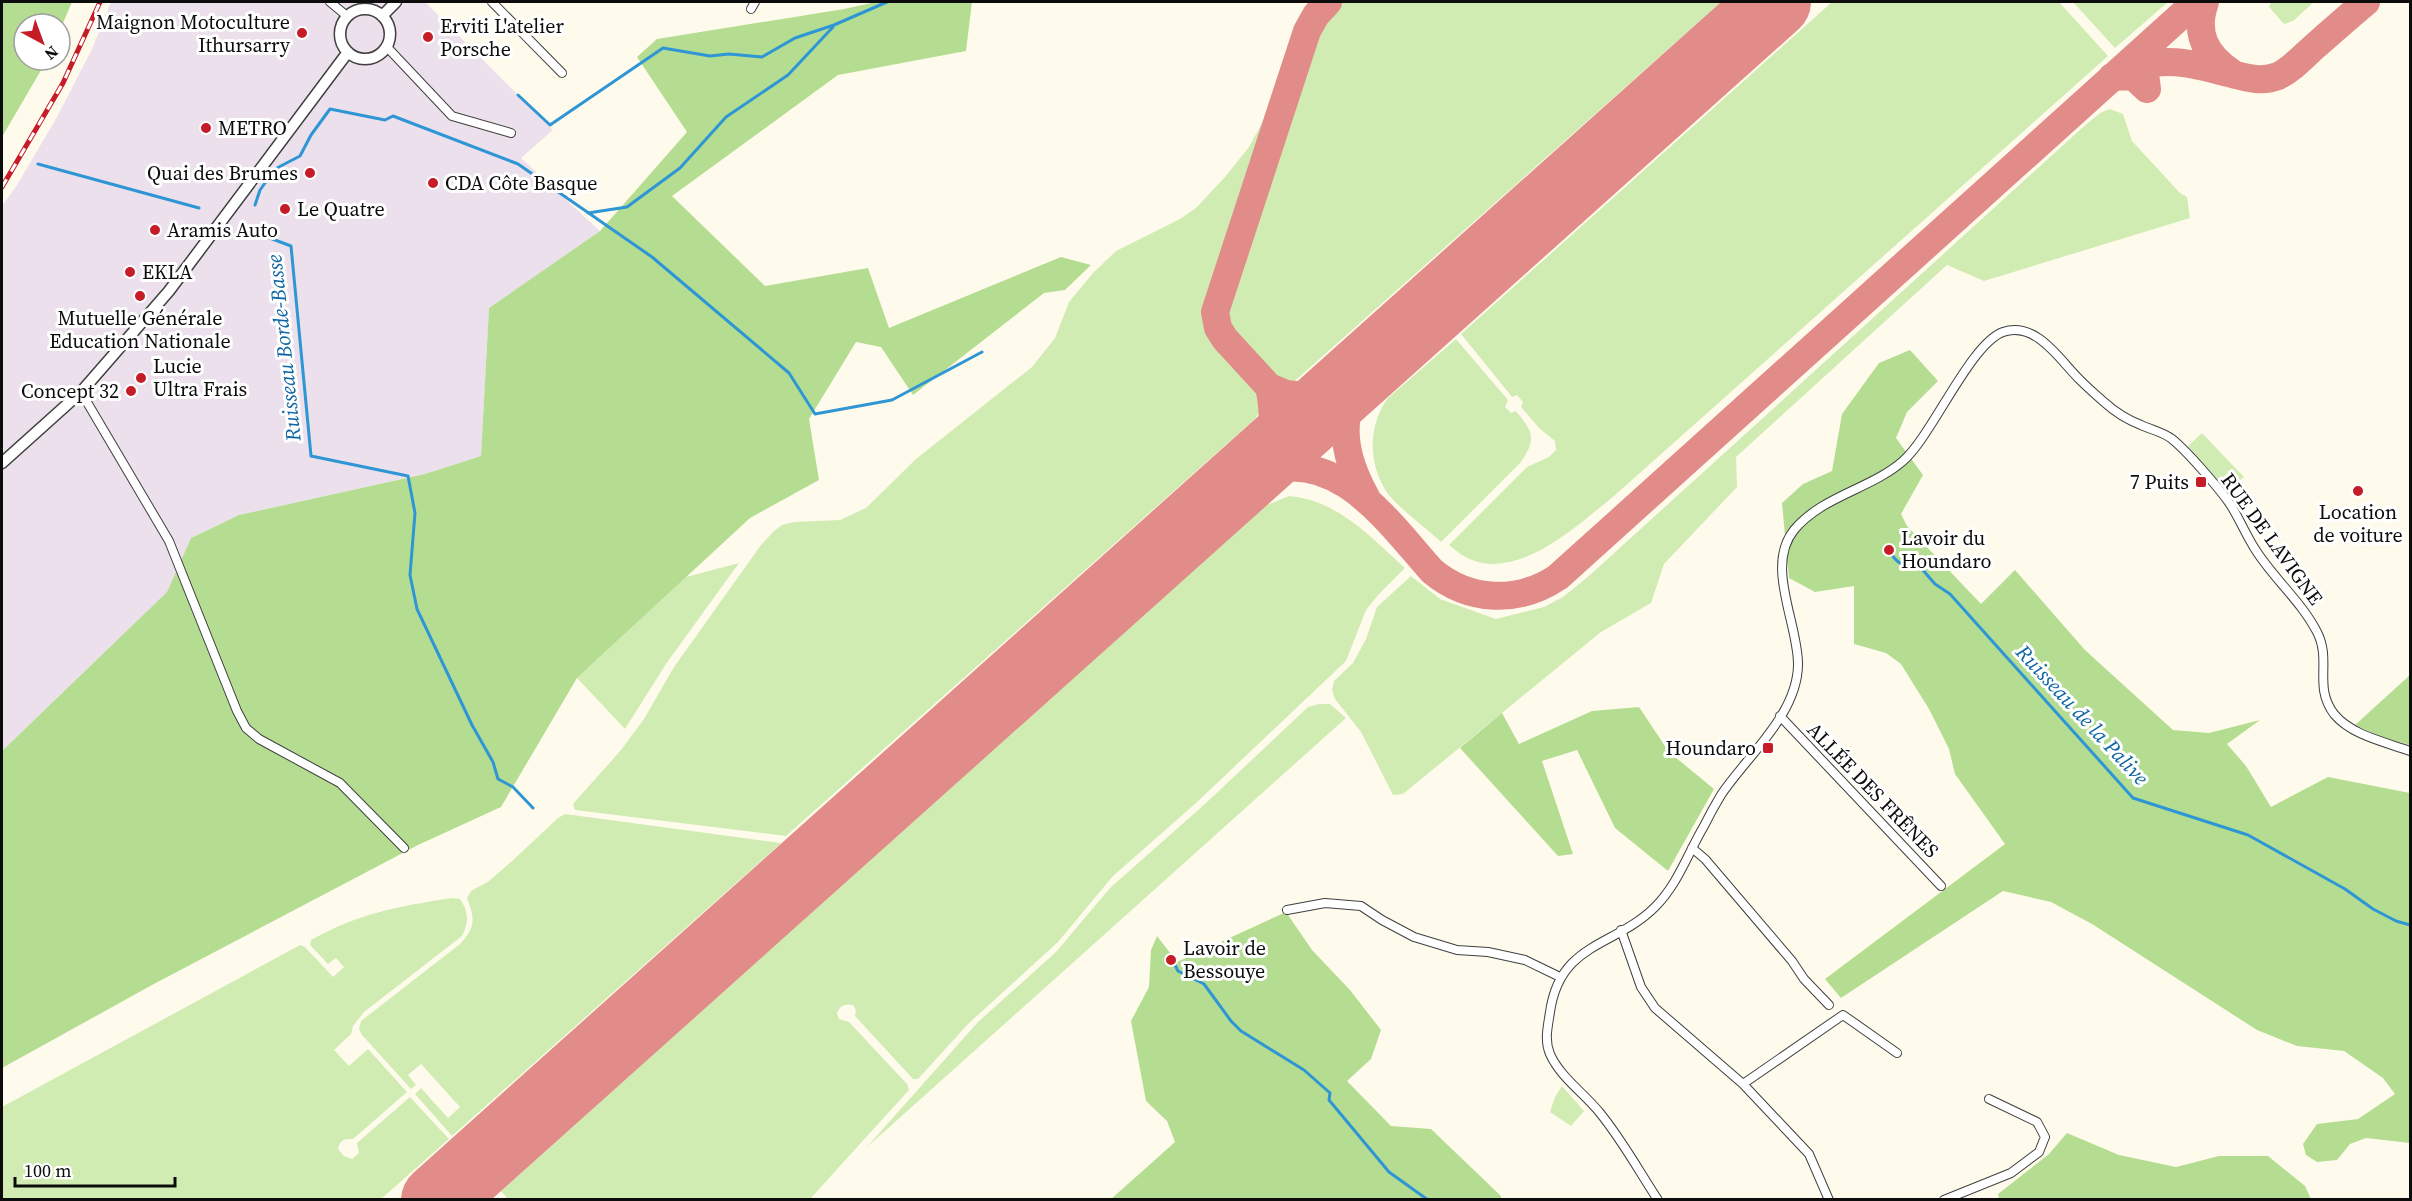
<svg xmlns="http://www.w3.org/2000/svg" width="2412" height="1201" viewBox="0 0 2412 1201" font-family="'Source Serif 4',serif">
  <rect width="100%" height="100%" fill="#fffbec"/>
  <path fill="#ebe0ec" d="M111,2H425L553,130L521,158L600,231L489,308L481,456L425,474L239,515L191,538L167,592L2,751V206L17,185L57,117L92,49Z"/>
  <path fill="#d1ecb3" d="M1336,2H1721L1288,387L1274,383L1263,374L1227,333L1220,320L1222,308L1312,34L1320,20Z
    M1832,2H2059L2108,56L1614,496C1579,524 1521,579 1472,560C1464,557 1456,551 1449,545L1527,467L1549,457L1556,450L1555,441L1539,428L1521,407L1523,402L1517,395L1512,397L1461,334Z
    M2073,2H2168L2115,48Z
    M2271,2H2314L2293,21L2284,24L2269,7Z
    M1297,45L1213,296C1199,358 1260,358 1263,403L1256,418L786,836L575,810L573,804L621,750L644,719L674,667L761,545L774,531L782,525L794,522L840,520L866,508L916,459L1032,367L1055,338L1069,302L1093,273L1116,251L1180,219L1196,208L1225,177L1249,147L1263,121L1287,49Z
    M2110,109L2123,114L2132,141L2180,193L2187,197L2190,218L1984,281L1947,265L1736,457L1737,487L1664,564L1651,603L1601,632L1403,794L1393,795L1361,732L1335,699L1332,690L1334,681L1353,663L1366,639L1377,607L1411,576L1440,599L1496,619L1544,607L1563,597L1590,575L2082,128L2100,113Z
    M1456,339L1508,400L1505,407L1511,413L1516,411C1533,432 1537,438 1521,462L1441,542C1426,528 1396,506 1386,491C1368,462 1368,425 1388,398Z
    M2202,433L2244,477L2227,491L2188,446Z
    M1289,496C1338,500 1370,537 1405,568L1378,595L1366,610L1346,661L1196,803L1113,876L1058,942L968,1024L918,1079H913L855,1016L856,1010L853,1005C844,1004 841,1005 837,1013L839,1019L849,1022L907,1084L909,1090L810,1199H508L501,1191L1262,507Z
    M739,563L666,664L625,729L577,678L686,577Z
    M1319,704H1330L1346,718L866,1148L978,1022L1056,952L1110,888L1206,803L1308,707Z
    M565,814L781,843L452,1136L415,1094L421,1088L448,1118L460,1107L421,1064L408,1075L416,1085L411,1089L362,1035L359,1029L361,1021L460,944C476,927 475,919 467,898L471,891L489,881L511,862L558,818Z
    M451,898L460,899C469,913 469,922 462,936L364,1012L353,1026L351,1034L334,1050L349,1066L368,1049L407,1092L353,1139C345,1139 340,1139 338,1149L344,1156L352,1159L359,1153L357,1143L410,1097L449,1139L381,1199H2V1107L300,945L305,947L333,977L344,967L336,958L328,964L310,945L311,940C360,913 396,907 451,898Z
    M1562,1086L1584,1111L1571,1126L1550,1112L1555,1097Z"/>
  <path fill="#b5dd91" d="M2,2H72L60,30V24H24V60H47L2,137Z
    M876,2H972L966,51L838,75L672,196L765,286L868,268L889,328L1061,257L1091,265L1065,290L1044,293L913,395L881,347L856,342L809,419L819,480L750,518L577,678L501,807L418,845L152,985L2,1068V751L167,592L191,538L239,515L425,474L481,456L489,308L600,231L687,132L637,57L657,39L844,9Z
    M1910,350L1938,381L1907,412L1896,438L1923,475L1901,514L1907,526L1981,604L2015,570L2085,650L2173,730L2209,733L2260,720L2227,744L2246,766L2271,807L2328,777L2410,793V1143L2366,1138L2350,1144L2337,1160L2317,1162L2306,1155L2303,1144L2317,1124L2358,1119L2395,1094L2383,1078L2344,1051L2297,1046L2257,1030L2092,924L2051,902L2003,891L1841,998L1825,979L2005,844L1955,774L1949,749L1929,709L1901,664L1886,653L1854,644V586L1815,592L1789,578L1782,503L1803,484L1832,471L1842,414L1879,363Z
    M2410,675V745L2382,737L2355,725Z
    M1639,707L1669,752L1714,789L1668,871L1615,828L1577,750L1542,761L1573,854L1558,856L1460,748L1502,713L1519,744L1592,711Z
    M1286,912L1312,950L1350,990L1381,1030L1371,1059L1347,1081L1391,1126L1431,1129L1501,1196V1200H1110L1175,1142L1167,1121L1146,1101L1131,1021L1149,987L1151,950L1157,936L1177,962Z
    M2067,1133L2119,1155L2176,1167L2219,1156H2268L2305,1186L2311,1199H1999L1998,1194L2049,1154Z"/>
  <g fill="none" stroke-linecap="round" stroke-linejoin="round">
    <path stroke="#2f96d5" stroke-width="3" d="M518,95L550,125L663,48L710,56L729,54L762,57L795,38L834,25L887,2
      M38,164L199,208
      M255,205L260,190L275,169L300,156L311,135L330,109L385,120L393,116L518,164L652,257L789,373L815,414L892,400L982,352
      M588,213L627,207L680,168L726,117L788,75L833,27
      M246,229L291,246L311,456L408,476L415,513L410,575L417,609L472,725L493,762L498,779L513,787L533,808
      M1889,550C1895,562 1906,570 1921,568L1935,584L1950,594L2133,798L2248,835L2345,889L2373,909L2396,921L2410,925
      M1174,963L1178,971L1204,984L1231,1021L1241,1031L1304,1070L1330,1093L1329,1100L1389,1172L1428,1200"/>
    <path stroke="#e28c8a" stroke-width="28" d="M1328,2L1316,15L1307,31L1215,312L1218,328L1225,339L1269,387L1286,394L1314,397L1331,392L1365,368
      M2205,2C2194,33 2205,55 2232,73
      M2125,71C2160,55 2192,63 2228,73C2244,77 2261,83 2278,76C2291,70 2303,57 2314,47C2331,32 2348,17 2366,2
      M2112,77L2133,76L2147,89L2143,58L2148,46
      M1238,481C1268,450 1279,431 1269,387
      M1226,492C1237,486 1248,479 1259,474C1336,444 1388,522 1432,571C1469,602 1518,604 1558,577L2196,2
      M1366,497C1341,452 1336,412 1368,369"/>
    <path stroke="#e28c8a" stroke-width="72" d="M437,1200L1775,2"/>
    <g stroke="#3f3f3f" stroke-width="10">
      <path id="minor" d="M330,2L347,16
        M492,2L562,73
        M751,9L755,2
        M386,46L452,116L511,133
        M81,392L169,541L237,711L246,728L259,739L340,783L404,848
        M1780,716L1941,886
        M1692,848L1705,859L1792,961L1804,979L1829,1005
        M1287,910L1325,903L1361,906L1382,920L1414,937L1457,950L1488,952L1525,960L1560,977
        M1621,930L1641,987L1655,1008L1743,1084L1809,1154L1829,1200
        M1743,1084L1843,1015L1897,1053
        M1658,1200C1639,1171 1622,1140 1600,1113C1585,1094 1560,1077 1550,1054C1544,1040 1548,1026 1550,1012C1560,942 1615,947 1655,907C1678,884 1688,853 1704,826C1709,816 1715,805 1721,795C1747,756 1798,714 1798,664C1798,623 1765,566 1794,530C1822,496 1871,489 1903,461C1932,436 1970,344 2003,332C2036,321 2059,359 2079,379C2087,387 2096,395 2104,402C2115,412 2128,420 2141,425C2152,430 2163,432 2172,439C2188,452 2218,487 2230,504C2239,518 2246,535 2255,549C2273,578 2301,601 2317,632C2332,661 2313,686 2334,714C2351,735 2385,742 2410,751
        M1944,1200L2011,1173L2039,1152L2045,1137L2037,1122L1989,1099"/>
    </g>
    <g stroke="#3f3f3f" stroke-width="13">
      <path id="tertiary" d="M340 34a25 25 0 1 1 50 0a25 25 0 1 1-50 0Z
        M382,16L396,2
        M2,463L81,392L169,291L348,52"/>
    </g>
    <use href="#minor" stroke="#fff" stroke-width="8"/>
    <use href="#tertiary" stroke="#fff" stroke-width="10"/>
    <g stroke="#c51c27" stroke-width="5">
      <path id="rail" d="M2,187L63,83L100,2"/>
    </g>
    <use href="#rail" stroke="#fff" stroke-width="3" stroke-dasharray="9" stroke-linecap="butt"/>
  </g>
  <g fill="#c51c27" stroke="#fff" stroke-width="2">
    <circle cx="302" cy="33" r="6"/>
    <circle cx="428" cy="37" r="6"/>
    <circle cx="206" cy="128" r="6"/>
    <circle cx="310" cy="173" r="6"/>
    <circle cx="433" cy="183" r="6"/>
    <circle cx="285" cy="209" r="6"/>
    <circle cx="155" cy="230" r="6"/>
    <circle cx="130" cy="272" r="6"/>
    <circle cx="140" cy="296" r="6"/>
    <circle cx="141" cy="378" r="6"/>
    <circle cx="131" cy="391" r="6"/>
    <rect x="2195" y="476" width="12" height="12" rx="3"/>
    <circle cx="2358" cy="491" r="6"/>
    <circle cx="1889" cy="550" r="6"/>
    <rect x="1762" y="742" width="12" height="12" rx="3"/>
    <circle cx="1171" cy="960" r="6"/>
  </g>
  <g text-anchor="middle" stroke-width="6" stroke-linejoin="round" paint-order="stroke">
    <g font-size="20" fill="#0c0c0c" stroke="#fff" text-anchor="start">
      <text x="290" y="29" text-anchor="end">Maignon Motoculture<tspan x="290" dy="23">Ithursarry</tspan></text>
      <text x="440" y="33">Erviti L'atelier<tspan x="440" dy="23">Porsche</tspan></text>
      <text x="218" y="135">METRO</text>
      <text x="298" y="180" text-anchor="end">Quai des Brumes</text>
      <text x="445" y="190">CDA Côte Basque</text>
      <text x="297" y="216">Le Quatre</text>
      <text x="167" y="237">Aramis Auto</text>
      <text x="142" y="279">EKLA</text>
      <text x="140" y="325" text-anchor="middle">Mutuelle Générale<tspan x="140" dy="23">Education Nationale</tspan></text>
      <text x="153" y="373">Lucie<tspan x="153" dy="23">Ultra Frais</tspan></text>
      <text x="119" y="398" text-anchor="end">Concept 32</text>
      <text x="2189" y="489" text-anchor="end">7 Puits</text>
      <text x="2358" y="519" text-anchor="middle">Location<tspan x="2358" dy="23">de voiture</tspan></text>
      <text x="1901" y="545">Lavoir du<tspan x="1901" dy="23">Houndaro</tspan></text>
      <text x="1756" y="755" text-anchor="end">Houndaro</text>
      <text x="1183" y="955">Lavoir de<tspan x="1183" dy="23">Bessouye</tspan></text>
    </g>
    <g font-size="20" fill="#0c0c0c" stroke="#fff">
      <text transform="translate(2272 539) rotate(54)" y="7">RUE DE LAVIGNE</text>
      <text transform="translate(1873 790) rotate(46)" y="7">ALLÉE DES FRÊNES</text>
    </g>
    <g font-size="21" font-style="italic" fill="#0e66a5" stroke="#fff">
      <text transform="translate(284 348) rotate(-96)" y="7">Ruisseau Borde-Basse</text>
      <text transform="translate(2082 715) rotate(47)" y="7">Ruisseau de la Palive</text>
    </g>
  </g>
  <rect width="2412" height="1201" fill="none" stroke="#0c0c0c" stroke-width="6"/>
  <g transform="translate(42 42) rotate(139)"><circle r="28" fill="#ffffff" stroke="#9e9e9e" stroke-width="1.5"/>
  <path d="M0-4.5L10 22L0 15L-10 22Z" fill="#c51c27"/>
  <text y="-9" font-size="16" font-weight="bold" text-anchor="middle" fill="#0c0c0c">N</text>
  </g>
  <path d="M15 1177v9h160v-9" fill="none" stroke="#0c0c0c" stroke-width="3"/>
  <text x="24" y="1177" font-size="18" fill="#0c0c0c" stroke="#ffffff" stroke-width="4.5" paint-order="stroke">100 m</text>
</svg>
